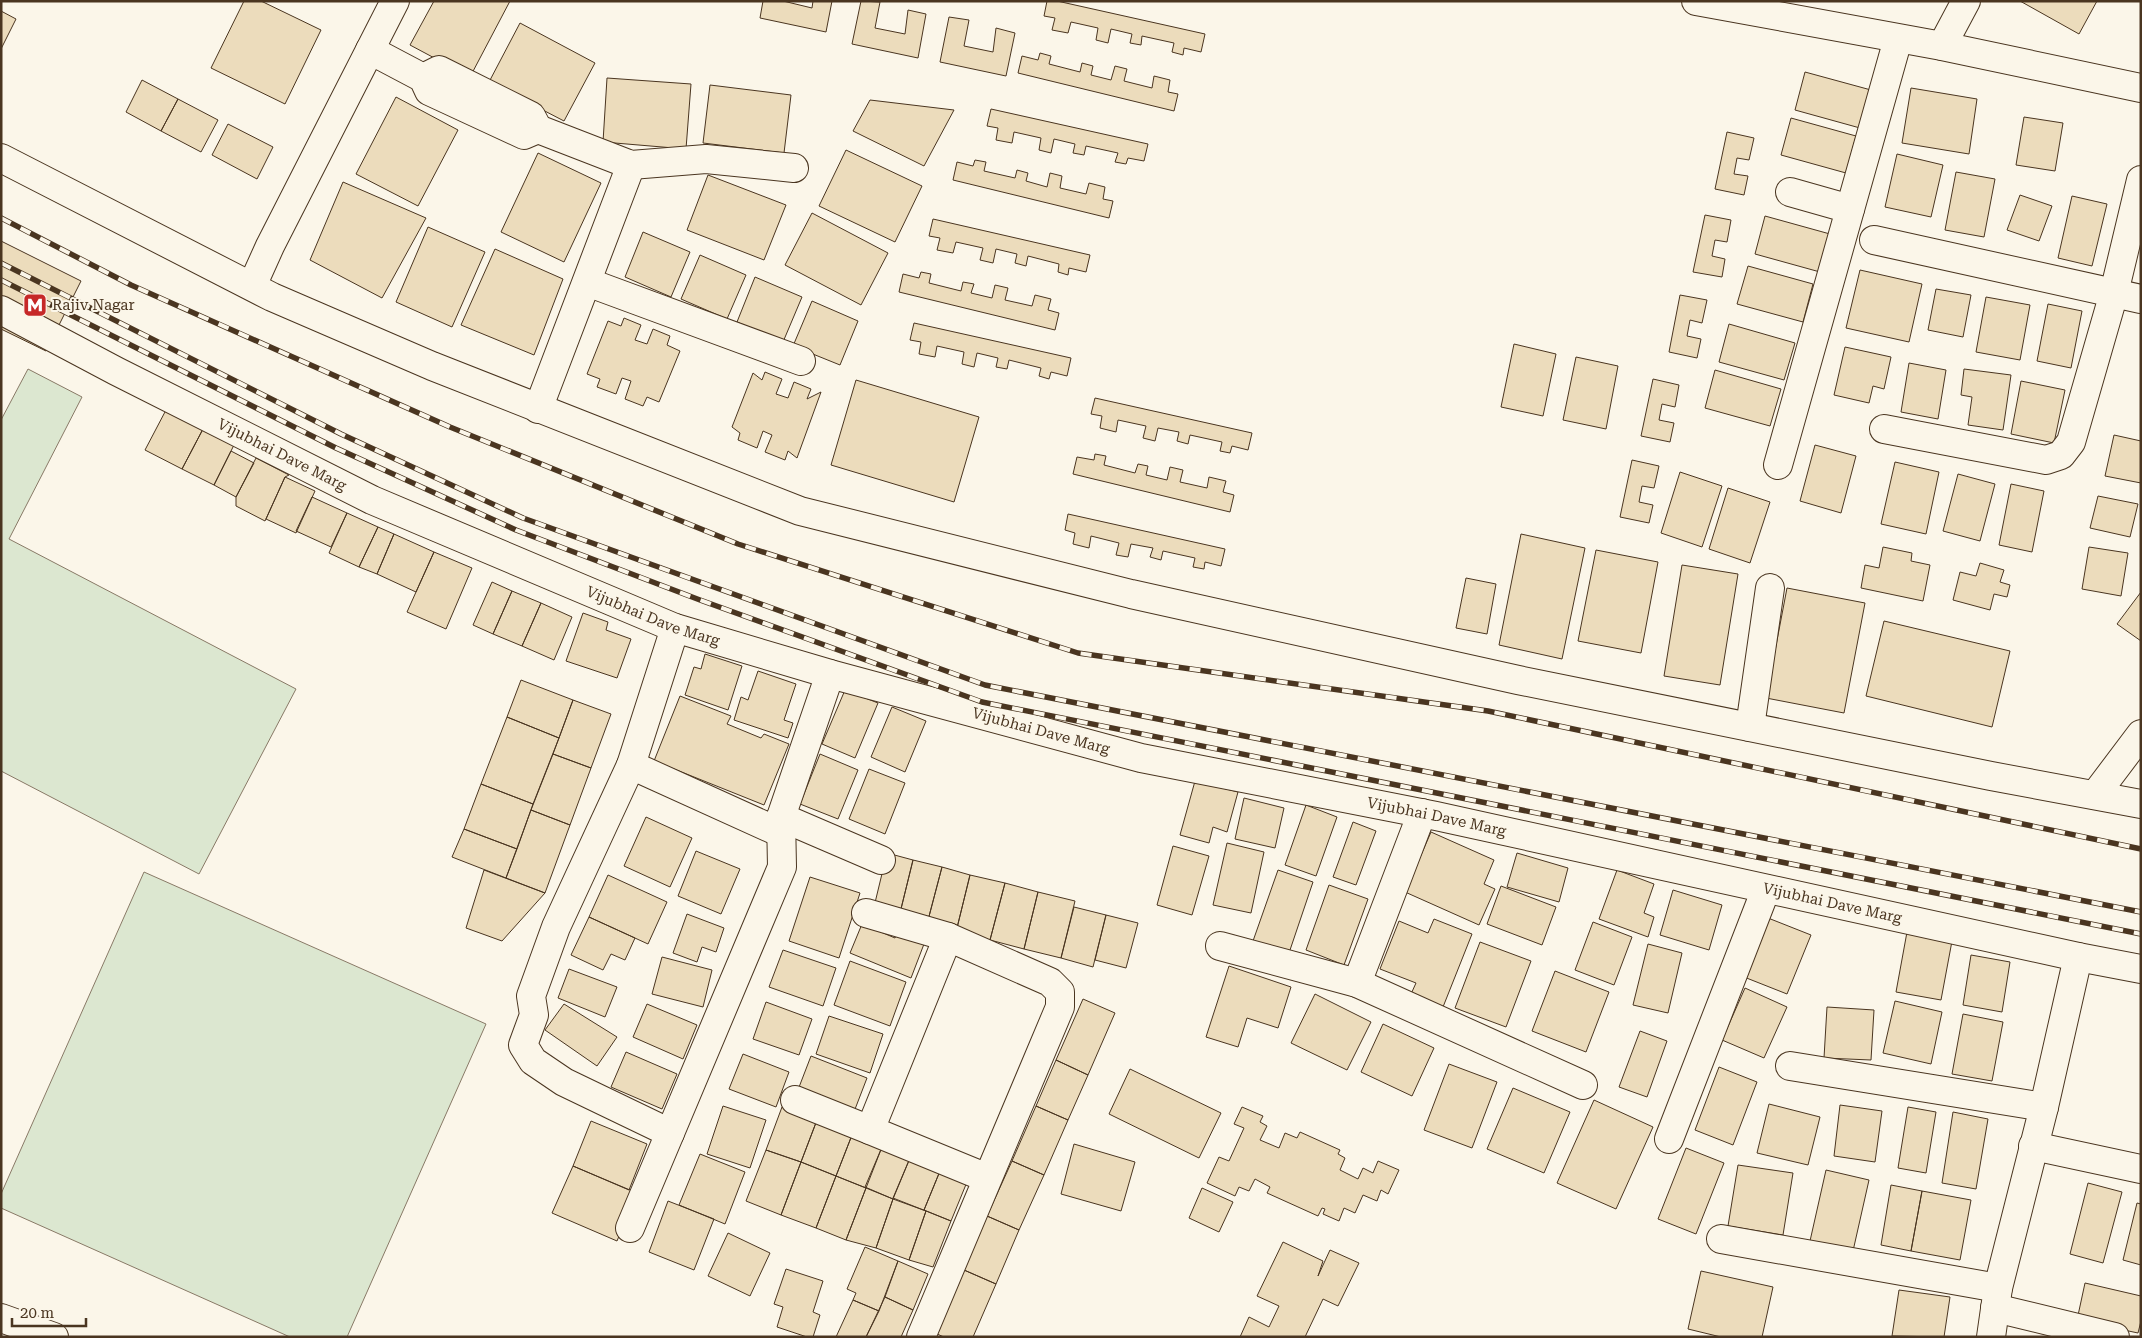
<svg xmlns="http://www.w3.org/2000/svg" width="2142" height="1338" viewBox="0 0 2142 1338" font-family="'Roboto Serif',serif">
  <rect width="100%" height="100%" fill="#fbf6e9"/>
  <path fill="#dce7d0" stroke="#887966" d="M28,369L82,397L9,539L296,689L199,874L1,771V420Z
    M144,872L486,1024L347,1337H290L1,1208V1194Z"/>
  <path fill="#ecdcbc" stroke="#4a3520" d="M244,1H261L321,30L285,104L211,68Z
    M434,1H510L470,77L410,45Z
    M763,1H783L812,8L813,1H832L826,32L760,18Z
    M861,1L880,2L875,28L905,34L908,10L926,14L918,58L852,44Z
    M1047,1H1057L1205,34L1201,52L1184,48L1183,55L1172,52L1174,43L1142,36L1141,45L1130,43L1132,34L1111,29L1108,43L1096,40L1098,28L1071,22L1068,33L1052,30L1055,18L1044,16Z
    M2020,1H2097L2079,34Z
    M1,11L16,19L1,49Z
    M949,17L969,20L964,46L993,52L996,28L1015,33L1006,76L940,62Z
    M520,23L595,63L564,121L489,82Z
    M1040,53L1051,56L1049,64L1080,72L1082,63L1093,66L1091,75L1111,80L1115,66L1127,69L1124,81L1152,88L1154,76L1170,80L1168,92L1178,94L1174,111L1018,73L1022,56L1038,60Z
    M1805,72L1871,90L1860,128L1795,110Z
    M607,78L691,84L686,149L603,142Z
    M142,80L178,99L161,131L126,112Z
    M710,85L791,95L784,153L703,143Z
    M1911,88L1977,99L1969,154L1902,143Z
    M396,97L458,130L418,206L356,174Z
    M178,99L218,120L201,152L161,131Z
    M870,100L954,110L924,166L853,131Z
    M991,109L1148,144L1144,161L1128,158L1126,164L1115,162L1118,153L1086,146L1084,155L1073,153L1075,144L1054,139L1051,153L1039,150L1041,138L1014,132L1012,143L996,140L998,128L987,126Z
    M2024,117L2063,123L2055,171L2016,165Z
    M1791,118L1856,136L1846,173L1781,155Z
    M228,124L273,147L257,179L212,155Z
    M1727,132L1754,138L1749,160L1737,158L1734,174L1748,176L1744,195L1715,189Z
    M846,150L922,186L895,242L819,206Z
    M538,153L601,183L564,262L501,232Z
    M1897,154L1943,165L1931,217L1885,207Z
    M975,160L986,162L984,171L1015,178L1017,170L1028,173L1026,181L1047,187L1050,173L1062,176L1060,188L1086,194L1089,183L1105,187L1103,199L1113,201L1109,218L953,180L957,162L973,166Z
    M1956,172L1995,179L1984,237L1945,230Z
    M708,175L786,205L764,260L687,230Z
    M343,182L426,218L382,298L310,260Z
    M2020,195L2052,206L2039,241L2007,230Z
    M2072,196L2107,204L2092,266L2058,258Z
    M812,213L888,253L861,305L785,265Z
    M1705,215L1731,220L1727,242L1715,240L1712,256L1725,259L1722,277L1693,272Z
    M1765,216L1830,234L1820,272L1755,254Z
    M933,219L1090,255L1086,272L1069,268L1068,275L1058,272L1059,264L1028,256L1026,266L1015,263L1017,254L996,249L993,263L980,260L983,248L956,242L953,253L937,250L940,238L929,236Z
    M428,227L485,252L452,327L396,302Z
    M643,232L690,252L671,297L625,277Z
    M1,241L81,281L46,351L1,329Z
    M495,249L563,279L534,355L461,325Z
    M700,255L746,275L727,319L681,299Z
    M1748,266L1813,284L1803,322L1737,304Z
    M1860,270L1922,284L1909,342L1846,328Z
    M921,272L931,274L929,283L961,291L963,282L974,284L971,293L992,298L995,285L1008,288L1005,300L1032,306L1035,295L1051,299L1048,310L1059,313L1055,330L899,292L903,274L919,278Z
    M755,277L802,297L783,342L737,322Z
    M1936,289L1971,295L1963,337L1928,330Z
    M1680,295L1707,300L1702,323L1690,320L1687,336L1701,339L1697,358L1669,352Z
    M1986,297L2030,305L2020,360L1976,352Z
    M812,301L858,321L840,365L793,346Z
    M2048,304L2082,311L2071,368L2037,361Z
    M624,318L641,325L635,340L647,344L653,329L670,336L667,345L680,351L659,402L647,397L643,406L625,399L631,381L622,378L616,394L597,387L600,379L587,374L608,321L621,326Z
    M914,323L1071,358L1067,376L1051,372L1049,379L1039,376L1041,368L1009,360L1007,369L996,367L998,358L977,353L974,367L962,364L964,352L937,346L935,357L919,354L921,342L910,340Z
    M1729,324L1795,343L1784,380L1719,362Z
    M1514,344L1556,354L1543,416L1501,407Z
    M1845,347L1891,357L1884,389L1873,386L1869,403L1834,395Z
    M1576,357L1618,366L1606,429L1563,420Z
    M1909,363L1946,370L1938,419L1901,412Z
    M1964,369L2011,375L2003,430L1968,425L1972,397L1961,395Z
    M1715,370L1781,389L1770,426L1705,408Z
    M765,372L782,379L776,394L788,398L794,382L811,389L807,399L821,392L797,458L788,451L785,460L765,452L772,435L763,431L757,448L738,440L740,433L732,427L753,373L762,380Z
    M1653,379L1679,385L1675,407L1662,404L1659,420L1674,423L1670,442L1641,436Z
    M856,380L979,417L954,502L831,465Z
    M2021,381L2065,390L2054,443L2011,434Z
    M1095,398L1252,433L1248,450L1232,446L1230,453L1220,451L1222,442L1190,435L1188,444L1177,441L1179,432L1158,428L1155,441L1143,438L1146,426L1118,420L1116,432L1100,428L1102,416L1091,414Z
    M166,410L203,429L182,469L145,450Z
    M203,429L234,445L214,485L182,469Z
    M2114,435L2141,441V483L2105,476Z
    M1815,445L1856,456L1841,513L1800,501Z
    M231,451L254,463L236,497L214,485Z
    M1095,454L1106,456L1104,465L1135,473L1138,464L1148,466L1146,475L1167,480L1170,467L1183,470L1180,482L1207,488L1209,477L1226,481L1223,492L1234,495L1230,512L1073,474L1077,457L1094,460Z
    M256,458L289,475L285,477L265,521L236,506V497Z
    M1632,460L1659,466L1654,488L1642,486L1639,502L1653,505L1649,523L1620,517Z
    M1895,462L1939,472L1926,534L1881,524Z
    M1680,472L1722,486L1702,547L1661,533Z
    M1958,474L1995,484L1980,541L1943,531Z
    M285,477L315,491L296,533L266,519Z
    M2011,484L2044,491L2032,552L1999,545Z
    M1728,488L1770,502L1750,563L1709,549Z
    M2098,496L2138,504L2130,537L2090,528Z
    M312,497L347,513L331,547L296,531Z
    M347,513L378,527L359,567L329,553Z
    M1068,514L1225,549L1221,566L1205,562L1204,569L1193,567L1195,558L1163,551L1161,560L1150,557L1153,548L1131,544L1128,557L1116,555L1119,543L1091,536L1089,548L1073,544L1075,533L1065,530Z
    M378,527L394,534L377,574L359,567Z
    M394,534L434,552L416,592L377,574Z
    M1521,534L1585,548L1562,659L1499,645Z
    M1883,547L1912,553L1911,561L1930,565L1923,601L1861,588L1865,565L1879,568Z
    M2089,547L2128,553L2121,596L2082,589Z
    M1596,550L1658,562L1641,653L1578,641Z
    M434,552L472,568L446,629L407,612Z
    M1980,563L2004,570L2000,582L2010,585L2007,597L1994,594L1990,610L1953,600L1960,572L1976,576Z
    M1682,565L1738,574L1720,685L1664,676Z
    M1466,578L1496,584L1487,634L1456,628Z
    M492,582L512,591L493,634L473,625Z
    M1787,588L1865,603L1844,713L1766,698Z
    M512,591L541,603L522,646L493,634Z
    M2141,592V641L2117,624Z
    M541,603L572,617L554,660L522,646Z
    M583,613L608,622L606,630L631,639L617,678L566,661Z
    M1884,621L2010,651L1992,727L1866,696Z
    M705,654L742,666L728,710L685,695L694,667L701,669Z
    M758,671L796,684L784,720L793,723L788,738L734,720L741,697L748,700Z
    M521,680L573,700L559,738L507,717Z
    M845,690L878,703L855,758L822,744Z
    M680,696L731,716L727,724L761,738L764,734L789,744L764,805L654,761Z
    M573,700L611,714L591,768L553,754Z
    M892,707L926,721L905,772L871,757Z
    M507,717L559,738L533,804L481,784Z
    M553,754L591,768L570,825L531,810Z
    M820,754L858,770L838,819L800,804Z
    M869,769L905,783L885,834L849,819Z
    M1195,781L1238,792L1227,832L1213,827L1209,843L1180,835Z
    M481,784L533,804L517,849L464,829Z
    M1244,798L1284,808L1275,848L1235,839Z
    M1306,805L1337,817L1316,876L1285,865Z
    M531,810L570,825L545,893L506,878Z
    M646,817L692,838L670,887L624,866Z
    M1353,822L1376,831L1356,885L1333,877Z
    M464,829L517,849L506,878L452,857Z
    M1431,832L1494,860L1484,884L1495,889L1479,925L1405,892Z
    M1227,843L1264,852L1251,913L1213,905Z
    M1173,846L1209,856L1192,915L1157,905Z
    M696,851L740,869L721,914L678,896Z
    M887,853L913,860L899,917L873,911Z
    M1517,853L1568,868L1559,902L1507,887Z
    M913,860L942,867L927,924L899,917Z
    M942,867L970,875L956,932L927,924Z
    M484,870L545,893L502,941L466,928Z
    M1278,870L1313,882L1289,953L1253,941Z
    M1617,870L1654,884L1644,913L1654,917L1648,937L1599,919Z
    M608,875L667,902L648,944L589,917Z
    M970,875L1005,883L990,940L956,932Z
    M810,877L860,893L839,958L789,941Z
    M1005,883L1038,892L1024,949L990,940Z
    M1329,885L1368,899L1344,965L1306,950Z
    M1501,886L1556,907L1542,945L1487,924Z
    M1673,890L1722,905L1709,950L1660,935Z
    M1038,892L1075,901L1061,958L1024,949Z
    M1074,907L1106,915L1093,967L1061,958Z
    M687,914L724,928L716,952L702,947L697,962L673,953Z
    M1106,915L1138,923L1126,968L1095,960Z
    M589,917L635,938L625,960L611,954L603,970L571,955Z
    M1768,918L1811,935L1787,994L1744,977Z
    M1434,919L1472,934L1443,1007L1411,994L1416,983L1380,969L1399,921L1428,933Z
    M1593,922L1632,937L1614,985L1575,970Z
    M862,924L895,938L900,927L924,944L911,978L850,953Z
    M1907,932L1952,941L1941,1000L1896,992Z
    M1480,942L1531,961L1506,1027L1455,1008Z
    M1648,944L1682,953L1668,1013L1633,1005Z
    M783,950L836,968L823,1006L769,987Z
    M1971,955L2010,962L2002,1012L1963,1005Z
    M662,957L712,970L703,1007L652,994Z
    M850,961L906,982L890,1026L834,1005Z
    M1229,966L1291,987L1278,1028L1247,1018L1238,1047L1206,1037Z
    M569,969L617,987L605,1017L558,998Z
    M1555,971L1609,992L1586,1052L1532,1031Z
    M1745,988L1787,1007L1764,1058L1722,1040Z
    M1315,994L1371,1022L1347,1070L1291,1043Z
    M1083,999L1115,1013L1088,1075L1056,1060Z
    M1895,1001L1942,1012L1931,1064L1883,1053Z
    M766,1002L812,1019L799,1055L753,1039Z
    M564,1004L617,1037L597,1066L545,1030Z
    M647,1004L697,1025L683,1059L633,1037Z
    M1827,1007L1874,1010L1871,1060L1824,1058Z
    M1963,1014L2003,1022L1992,1081L1952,1074Z
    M829,1016L883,1034L870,1073L816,1054Z
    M1383,1024L1434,1048L1412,1096L1361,1072Z
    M1640,1031L1667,1041L1647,1097L1619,1087Z
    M626,1052L677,1074L662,1109L611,1087Z
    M743,1054L789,1072L776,1107L729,1089Z
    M811,1056L867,1078L852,1117L796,1095Z
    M1056,1060L1088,1075L1068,1120L1036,1106Z
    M1449,1064L1497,1082L1472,1148L1424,1130Z
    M1719,1067L1757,1082L1733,1145L1695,1130Z
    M1130,1069L1221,1113L1199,1158L1109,1114Z
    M1513,1088L1570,1112L1544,1173L1487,1149Z
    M1594,1100L1653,1127L1616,1209L1557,1183Z
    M1769,1104L1820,1117L1808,1165L1757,1153Z
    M1840,1105L1882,1111L1875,1162L1834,1156Z
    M723,1106L766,1120L750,1168L707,1154Z
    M1036,1106L1068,1120L1044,1175L1012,1161Z
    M782,1107L817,1120L801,1162L766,1150Z
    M1242,1107L1263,1116L1260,1122L1267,1126L1260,1140L1279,1148L1285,1133L1297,1138L1300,1132L1340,1150L1338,1154L1345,1158L1340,1170L1358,1179L1363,1168L1373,1173L1378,1161L1399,1170L1388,1194L1381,1190L1377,1201L1363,1195L1355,1213L1344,1208L1339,1221L1323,1214L1325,1209L1322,1208L1318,1216L1267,1193L1270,1187L1255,1179L1249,1191L1239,1187L1235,1196L1207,1183L1219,1157L1229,1161L1244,1128L1234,1124Z
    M1908,1107L1936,1112L1926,1173L1898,1168Z
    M1953,1112L1988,1119L1976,1189L1942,1183Z
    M817,1120L852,1135L836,1176L801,1162Z
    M591,1121L647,1144L629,1190L573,1166Z
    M852,1135L882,1147L866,1188L836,1176Z
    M1074,1144L1135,1162L1121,1211L1061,1194Z
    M882,1147L910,1158L893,1199L865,1187Z
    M1686,1148L1724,1163L1696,1234L1658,1219Z
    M766,1150L801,1162L781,1215L746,1201Z
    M700,1154L745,1172L725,1224L679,1205Z
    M910,1158L940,1171L924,1210L926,1211L893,1198Z
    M1012,1161L1044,1175L1019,1230L987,1216Z
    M801,1162L836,1176L816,1228L781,1215Z
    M1738,1165L1793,1173L1783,1235L1728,1226Z
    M573,1166L637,1193L617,1241L552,1213Z
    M1826,1170L1869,1180L1853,1251L1810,1241Z
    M940,1171L967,1182L951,1221L924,1210Z
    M836,1176L866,1188L846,1240L816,1228Z
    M2088,1183L2122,1192L2103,1263L2070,1254Z
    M1891,1185L1922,1191L1911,1251L1881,1245Z
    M866,1188L893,1199L876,1248L846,1240Z
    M1202,1188L1233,1202L1219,1232L1189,1218Z
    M1922,1191L1971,1200L1960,1260L1911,1251Z
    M893,1199L926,1211L909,1260L876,1248Z
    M668,1201L714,1219L694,1270L649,1252Z
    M2137,1203L2141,1204V1265L2123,1260Z
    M926,1211L951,1221L933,1267L909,1260Z
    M987,1216L1019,1230L996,1284L964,1270Z
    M728,1233L770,1253L750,1296L708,1276Z
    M1283,1242L1323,1261L1318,1276L1330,1250L1359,1263L1338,1306L1323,1299L1305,1337H1240L1249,1317L1269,1327L1279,1306L1257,1296Z
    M865,1247L898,1261L879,1311L853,1300L856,1293L847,1289Z
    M898,1261L928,1274L913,1310L885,1297Z
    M786,1269L823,1281L813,1312L820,1315L813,1337H807L777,1327L783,1307L774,1304Z
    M964,1270L996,1284L973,1337H944L937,1334Z
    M1701,1271L1773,1287L1762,1337H1721L1688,1329Z
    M2085,1283L2141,1296V1321L2138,1333L2077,1320Z
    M1899,1290L1950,1297L1944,1337L1892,1336Z
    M885,1297L913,1310L901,1337H866Z
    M853,1300L879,1311L866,1337H836Z"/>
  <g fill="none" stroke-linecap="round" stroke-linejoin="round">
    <g stroke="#4a3520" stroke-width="30">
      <g id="minor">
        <path d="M1696,1L1942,46L2141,88"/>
        <path d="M1942,46L1966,1"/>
        <path d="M370,50L423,78L429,91L524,135L538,129"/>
        <path d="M423,78L439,70L531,116L538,129L631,165L706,159L794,168"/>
        <path d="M1,158L272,297L432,366L800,511L1131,594L1518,680L1991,776L2141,804"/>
        <path d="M1790,192L1850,209"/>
        <path d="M1874,240L2141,299"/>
        <path d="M587,282L801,361"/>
        <path d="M252,286L270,246L395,1"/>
        <path id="s1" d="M1,310L116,371L372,500L675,628L830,674L1141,758L1436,816L2078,957L2141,969"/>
        <path d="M538,409L631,165"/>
        <path d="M1884,429L2046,460L2061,455L2071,442L2114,293L2141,180"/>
        <path d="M1778,465L1898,39"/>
        <path d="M1750,727L1770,588"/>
        <path d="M631,765L781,833"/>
        <path d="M2095,795L2141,734"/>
        <path d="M781,817L881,860"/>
        <path d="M866,913L948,937"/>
        <path d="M1220,946L1357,983L1583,1085"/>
        <path d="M1357,983L1422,813"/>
        <path d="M1790,1066L2044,1107"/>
        <path d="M795,1100L870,1130"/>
        <path d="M670,1133L564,1082L533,1061L523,1045L534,1015L531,996L556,927L631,765L675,628"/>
        <path d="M1669,1139L1766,889"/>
        <path d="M2033,1146L2141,1169"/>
        <path d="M630,1228L782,867L781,817L830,674"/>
        <path d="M1721,1239L1998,1288"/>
        <path d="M1995,1308L2115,1337"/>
        <path d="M921,1337L1060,1007V992L1050,982L948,937L870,1130L987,1178"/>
        <path d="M1991,1337L1998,1288L2044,1107L2078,957"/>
      </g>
    </g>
    <g stroke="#4a3520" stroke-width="30">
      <path id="major" d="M1,1318L54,1337"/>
    </g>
    <use href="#minor" stroke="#fbf6e9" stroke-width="28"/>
    <use href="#major" stroke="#fbf6e9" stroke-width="28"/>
    <g stroke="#4a3520" stroke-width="5.5">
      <path id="rail" d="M1,218L131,285L450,427L738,544L1078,653L1488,711L2141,849
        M1,263L341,434L523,518L985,685L2141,912
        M1,280L336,448L516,530L700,600L982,702L2141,934"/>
    </g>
    <use href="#rail" stroke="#fbf6e9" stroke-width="4" stroke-dasharray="11" stroke-linecap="butt"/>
  </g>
  <defs>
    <g id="metro-square" transform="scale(1.25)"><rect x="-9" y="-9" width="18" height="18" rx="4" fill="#c62828" stroke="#fbf6e9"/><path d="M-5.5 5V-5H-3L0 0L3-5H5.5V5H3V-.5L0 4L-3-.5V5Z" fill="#fff"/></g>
  </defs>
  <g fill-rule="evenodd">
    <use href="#metro-square" x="35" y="305"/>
  </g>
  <g text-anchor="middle" stroke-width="4" stroke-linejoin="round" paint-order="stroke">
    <g font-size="15" fill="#4a3520" stroke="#fbf6e9" text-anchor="start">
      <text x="52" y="310">Rajiv Nagar</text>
    </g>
    <g font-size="15" fill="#4a3520" stroke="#fbf6e9">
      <text dy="5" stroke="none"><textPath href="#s1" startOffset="316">Vijubhai Dave Marg</textPath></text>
      <text dy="5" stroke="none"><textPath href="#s1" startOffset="721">Vijubhai Dave Marg</textPath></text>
      <text dy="5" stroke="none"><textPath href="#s1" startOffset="1126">Vijubhai Dave Marg</textPath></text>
      <text dy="5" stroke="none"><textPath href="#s1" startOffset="1531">Vijubhai Dave Marg</textPath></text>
      <text dy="5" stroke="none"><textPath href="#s1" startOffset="1936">Vijubhai Dave Marg</textPath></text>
    </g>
  </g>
  <rect width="2142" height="1338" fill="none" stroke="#4a3520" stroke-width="5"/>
  <path d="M12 1318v8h74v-8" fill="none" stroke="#4a3520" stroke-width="2.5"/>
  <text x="20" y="1318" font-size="15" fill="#4a3520" stroke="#fbf6e9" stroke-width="4" paint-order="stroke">20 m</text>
</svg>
